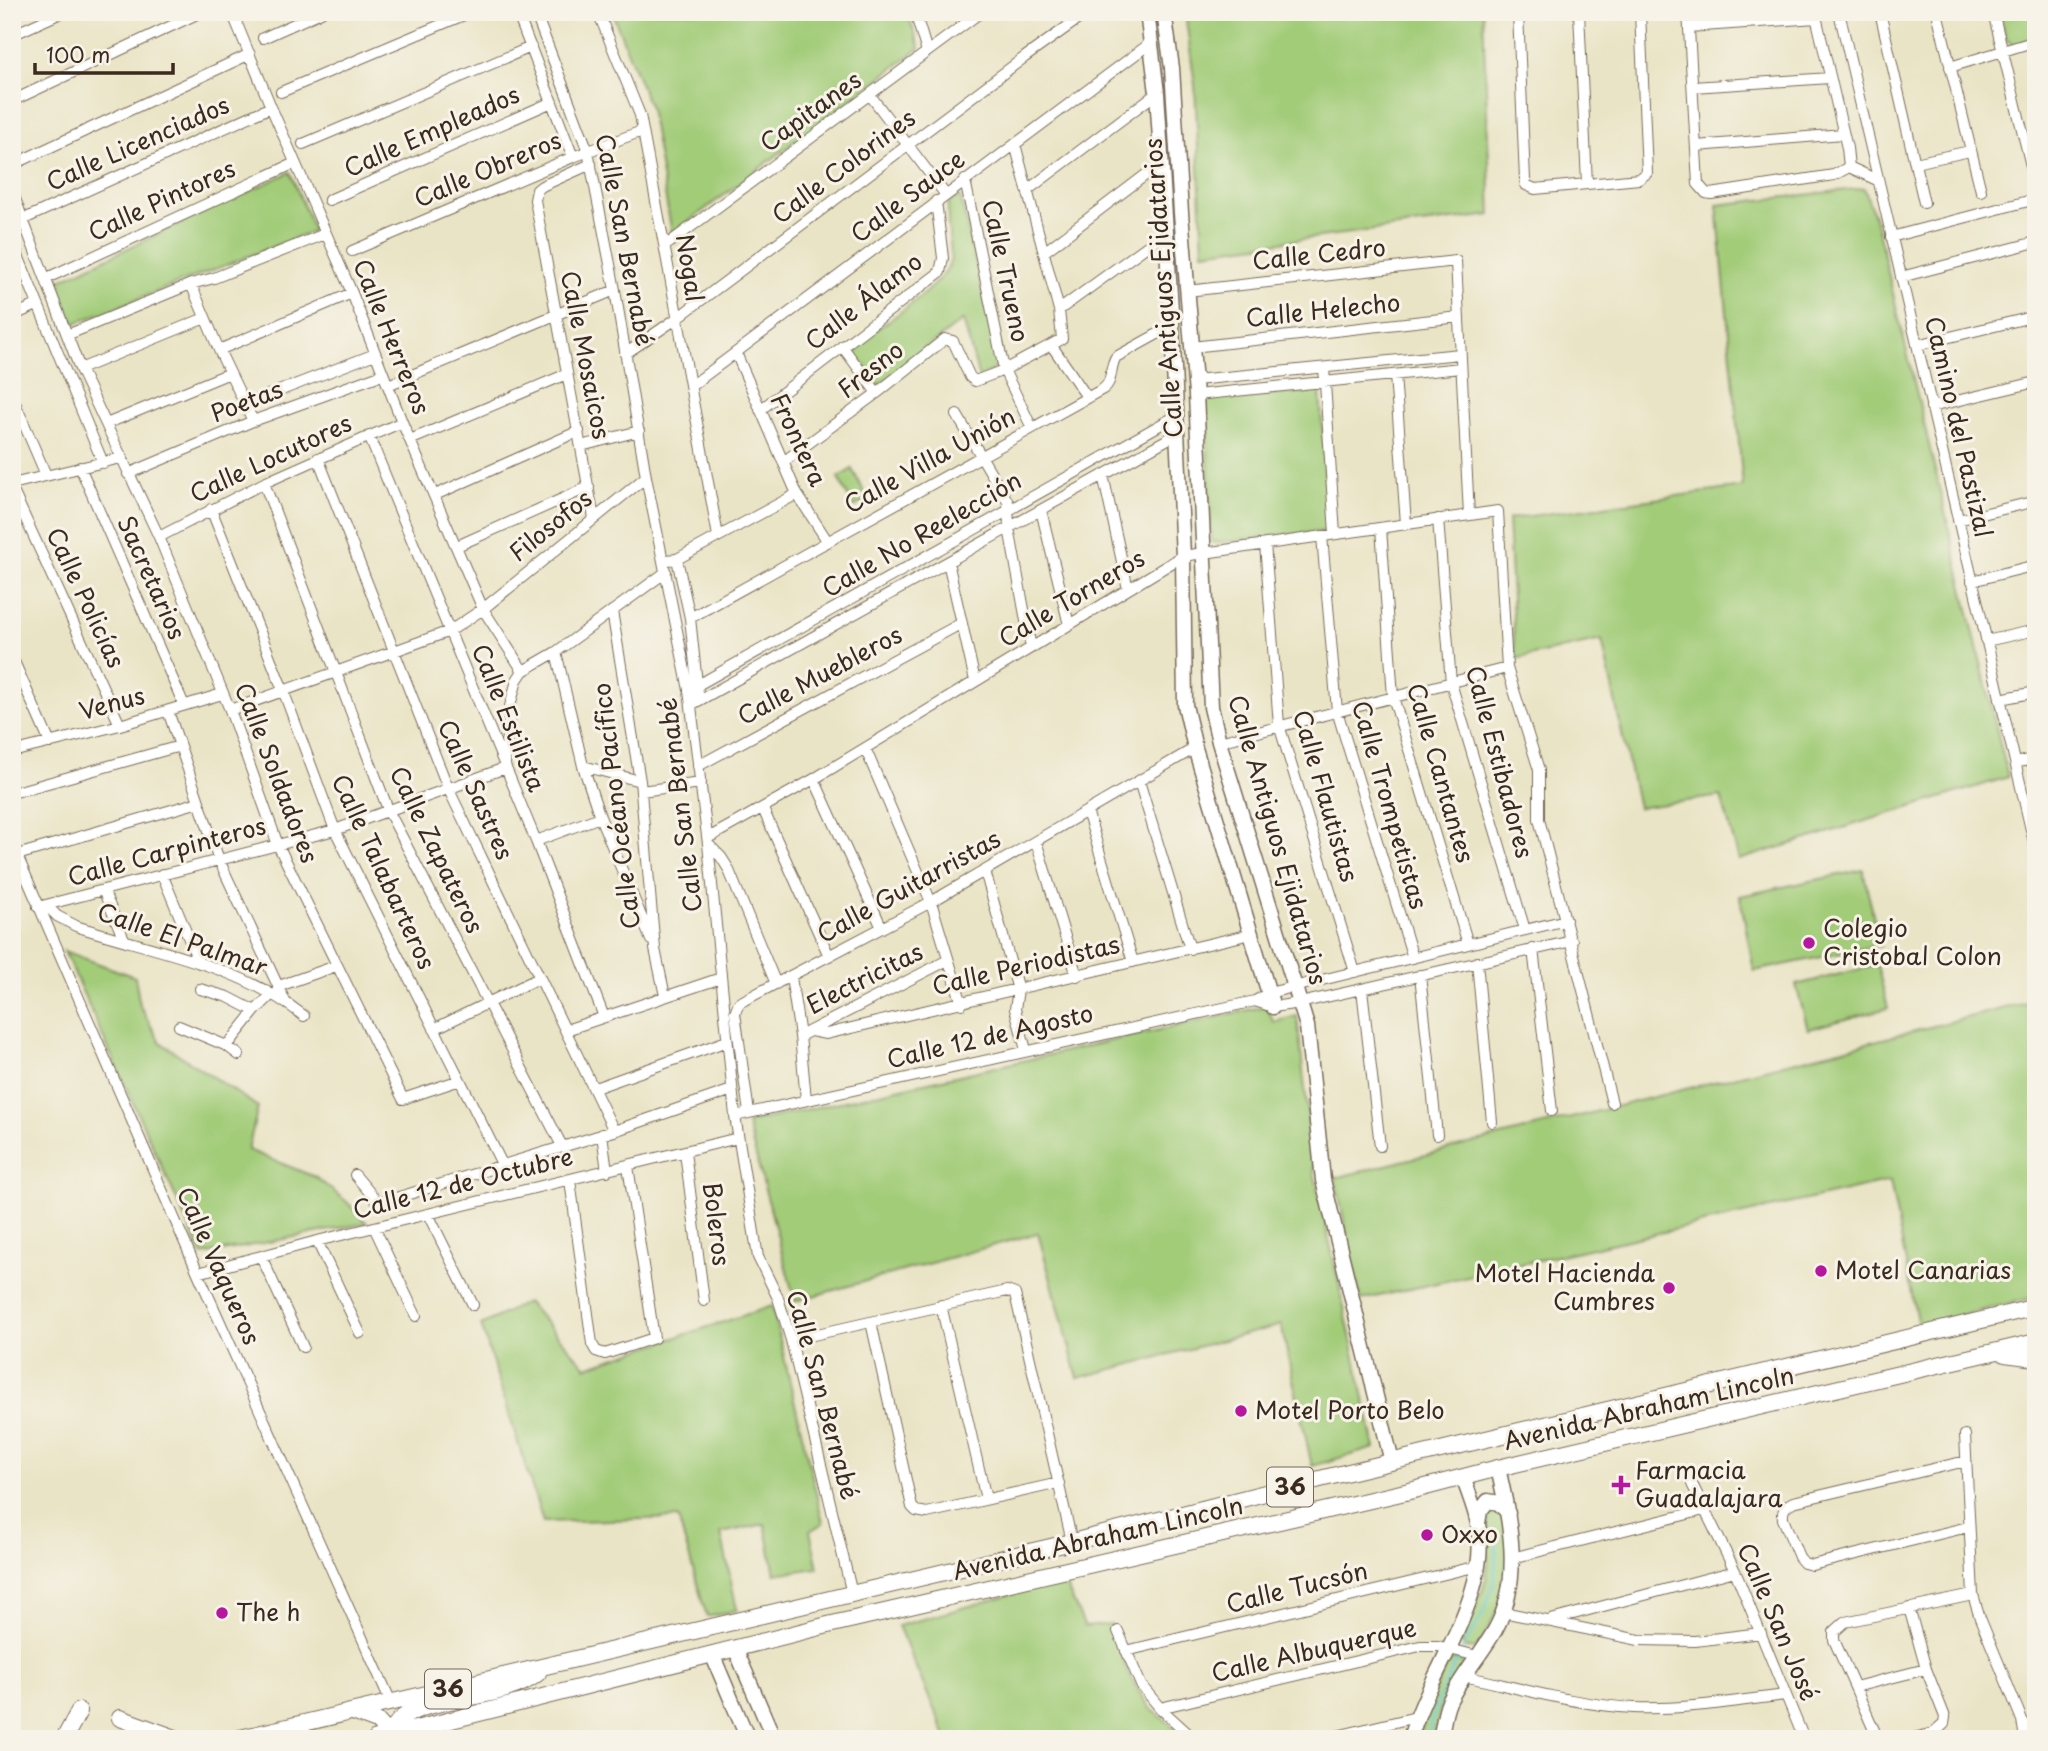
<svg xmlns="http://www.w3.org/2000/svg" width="2048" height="1751" viewBox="0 0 2048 1751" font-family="'Playpen Sans',sans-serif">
  <rect width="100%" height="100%" fill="#f7f3e8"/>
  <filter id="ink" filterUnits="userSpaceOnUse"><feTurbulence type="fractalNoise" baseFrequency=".0143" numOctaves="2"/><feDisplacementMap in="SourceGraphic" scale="14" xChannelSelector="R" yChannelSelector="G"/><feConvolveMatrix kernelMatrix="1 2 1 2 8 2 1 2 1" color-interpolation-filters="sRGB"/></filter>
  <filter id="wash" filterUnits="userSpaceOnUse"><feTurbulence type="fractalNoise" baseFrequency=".00686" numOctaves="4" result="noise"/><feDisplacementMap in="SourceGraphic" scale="28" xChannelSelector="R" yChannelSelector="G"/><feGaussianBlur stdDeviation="1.57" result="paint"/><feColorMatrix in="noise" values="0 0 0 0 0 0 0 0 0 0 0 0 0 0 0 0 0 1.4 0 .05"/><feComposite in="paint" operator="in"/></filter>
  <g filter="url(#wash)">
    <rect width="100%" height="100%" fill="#eae4c6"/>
    <path fill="#a2cc78" stroke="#6e7b4b" stroke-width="2" d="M612,12H907L920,48L672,234L650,108Z
      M1185,12H1483L1491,215L1203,252L1195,85Z
      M2000,12H2036V37L2013,45L2006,39Z
      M290,172L314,231L73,324L58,281Z
      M1864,188L1876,222L2008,777L1739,860L1721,796L1638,808L1602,640L1515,659L1508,519L1743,487L1717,205Z
      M960,196L1000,366L979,378L963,320L879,385L851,348C873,331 944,286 950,262C954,249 944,223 949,202Z
      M1320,391L1328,531L1212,543L1205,398Z
      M852,469L868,499L854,507L838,478Z
      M1863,870L1880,945L1754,971L1740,896Z
      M64,951L135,977L140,1006L160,1042L258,1107L248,1150L315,1177L346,1201L367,1223L202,1255Z
      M1877,965L1888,1008L1808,1029L1796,985Z
      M2036,1000V1297L1918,1326L1890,1181L1361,1300L1335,1178Z
      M1266,1006L1274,1022L1297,1016L1314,1172L1375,1448L1312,1466L1281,1325L1078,1378L1038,1233L795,1301L747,1123Z
      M527,1302L586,1367L772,1306L823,1523L810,1531L818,1568L775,1574L765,1524L721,1533L737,1610L707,1617L678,1518L543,1522L481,1325Z
      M1492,1508H1498L1504,1513C1511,1570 1508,1601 1476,1649L1466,1648L1462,1644C1461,1629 1483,1597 1486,1578C1490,1556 1487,1534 1488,1513Z
      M1063,1580L1085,1627L1110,1624L1128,1673L1150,1708L1189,1739H947L898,1626Z
      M1456,1658L1463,1663V1668L1441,1707L1433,1739H1419C1424,1720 1440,1666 1456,1658Z"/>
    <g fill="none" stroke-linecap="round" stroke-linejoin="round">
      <path stroke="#59c7cd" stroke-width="2.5" d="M1463,1649L1485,1610L1494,1581L1497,1544
        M1427,1739C1434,1708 1446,1682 1460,1654"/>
    </g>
  </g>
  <g filter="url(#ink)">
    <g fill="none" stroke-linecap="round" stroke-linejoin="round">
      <g stroke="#786b59" stroke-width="12">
        <path id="street" d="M232,12L271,107L352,293L402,422L483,609L523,671
          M517,12L573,157
          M535,12L588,151L615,290L646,477L689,690L708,844L735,1116L758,1257L778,1298L791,1340L852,1594
          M598,12L640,115L718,536
          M915,12L927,52
          M1518,12L1525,180L1526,185L1535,189L1639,179L1647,173L1640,12
          M1579,12L1587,184
          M1688,12L1698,184L1706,193L1711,194L1834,175L1849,167
          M1815,12L1847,148L1849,167
          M1839,12L2036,851
          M1880,12L1924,203
          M1937,12L1981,191
          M1993,12L2033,174
          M1689,27L1816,18
          M12,35L63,12
          M263,38L321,12
          M1950,67L2036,41
          M1693,87L1830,78
          M281,92L471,12
          M870,95L945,194
          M12,101L201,12
          M303,144L531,47
          M1697,146L1843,134
          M1915,163L1970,151
          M591,164L542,186L537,190L535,200L594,518
          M12,165L250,54
          M1849,167L1877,180
          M965,180L1004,370L1032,428
          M1029,189L1157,93
          M12,191L80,369L159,537L230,710L278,845L403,1099L460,1080
          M329,200L552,102
          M24,219L271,107
          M1891,237L2036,199
          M12,241L103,463
          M665,246L981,12
          M352,251L573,157L642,131
          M1044,252L1160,164
          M1901,277L2036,242
          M47,278L295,163
          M191,284L219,350L253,421
          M1187,291L1456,261L1469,515
          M1059,310L1165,233
          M12,316L37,305
          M67,335L191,284L214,278L325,234
          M1917,345L2036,316
          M842,346L877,393
          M1052,346L1087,397
          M1192,347L1459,317
          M219,350L352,293
          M736,353L797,494L828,542
          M625,354L676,319L1025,57L1088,12
          M1324,368L1335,534
          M80,369L205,318
          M1395,375L1406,524
          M1195,380L1460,354
          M388,385L615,290
          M691,386L1152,42
          M1196,395L1461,368
          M12,396L46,475
          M245,404L375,354
          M1931,407L2036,382
          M760,410L940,272L943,258L936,201
          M957,415L1008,502L1009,528L1031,648
          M106,424L230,373
          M369,436L536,841L604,1017
          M410,440L567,374
          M581,446L639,431
          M318,458L448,788L614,1131
          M783,462L877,393L945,339L953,341L970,377L975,381L1004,370L1062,339L1059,310L1015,144
          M80,467L184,705
          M128,474L253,421L383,374
          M1103,475L1128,589
          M264,483L389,812L562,1146
          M12,484L121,458
          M12,489L120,725
          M435,495L579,431
          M211,509L283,690L335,830L503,1166
          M1041,510L1069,625
          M1438,519L1451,683L1525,930
          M1958,520L2036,501
          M1381,528L1393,697L1468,944
          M1322,536L1337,711L1413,958
          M159,537L264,483L402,422
          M1265,544L1279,725L1355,972
          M457,546L589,487
          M677,559L690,618L698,693
          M664,560L677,559L797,494
          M948,562L975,681
          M1972,581L2036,565
          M612,611L640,781L655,949L665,996
          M690,618L1103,389C1114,381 1109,367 1116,357L1172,326
          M1986,641L2036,630
          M556,652L583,766L600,817L651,940
          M12,657L50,743
          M689,690L1176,416
          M2000,699L2036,692
          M691,705L1177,434
          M230,710L450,631L483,609L646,477
          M168,711L219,860L285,1001
          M1219,742L1507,668
          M865,748L931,902L962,1004
          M12,752L120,725L222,694
          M2016,763L2036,758
          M505,764L510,706L517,680L523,671L556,652L666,572
          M583,766L640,781
          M698,766L962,623
          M814,779L882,928
          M1139,781L1190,949
          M641,791L701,783
          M12,793L180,746
          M763,809L829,956
          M1087,811L1133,962
          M708,838L814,779L1183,556L1498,511L1507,668L1539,770V819L1612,1103
          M536,841L600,817
          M1036,841L1077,976
          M12,844L198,1273L391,1702
          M708,844L721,857L728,868L776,984
          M17,855L199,802
          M985,871L1018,990L1015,1009L1026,1050
          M162,874L199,963
          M103,890L124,939
          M46,905L57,916L76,926C152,951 239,964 304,1016
          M38,907L335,830L505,768
          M1533,949L1552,1111
          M1477,962L1492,1122
          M1420,975L1437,1135
          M791,977L800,1036L806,1100
          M279,986L336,966
          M200,989L228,997L255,1011
          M1362,989L1380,1146
          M1255,1001L1273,1007L1300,1003L1572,941
          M179,1026L227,1046L239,1055
          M434,1029L539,978
          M566,1030L721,978
          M811,1031L826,1034L1251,934
          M800,1036L948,960
          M227,1046L255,1011L272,994
          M595,1088L727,1041
          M749,1113L735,1013L739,1003L931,902L1195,748
          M735,1116L1255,1001L1269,993L1566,920
          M602,1134L607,1171
          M685,1152L704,1301
          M355,1175L376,1200L383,1202L614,1131L732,1090
          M570,1180L592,1344L596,1351L605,1354L654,1338L628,1166
          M428,1214L473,1305
          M374,1227L416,1316
          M317,1241L360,1333
          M261,1256L303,1347
          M198,1273L317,1241L738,1138
          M941,1305L986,1499
          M871,1322L912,1507L916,1511L927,1513L1059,1483
          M791,1340L1007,1291L1015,1294L1072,1542
          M1965,1435L1973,1595L1980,1618L2022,1720L2035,1739
          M1966,1461L1793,1502C1785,1506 1782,1510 1783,1519L1799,1557L1804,1563L1812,1565L1968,1527
          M1692,1484L1735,1571L1804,1739
          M1512,1558L1704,1510
          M1503,1612L1639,1640L1695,1641L1761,1633
          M1551,1620L1735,1571
          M1118,1631L1141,1685L1160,1708L1194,1739
          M1126,1651L1478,1566
          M1464,1676C1519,1688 1577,1705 1634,1708C1684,1710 1735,1701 1785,1695
          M1855,1687L1926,1669
          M1160,1708L1420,1646H1438L1477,1656
          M2022,1720L2025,1739
          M1324,1739L1416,1717
          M1878,1739L1834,1640V1632L1845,1622L1973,1595
          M1909,1739L1934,1733L1944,1724L1945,1717L1926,1669L1909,1608"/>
      </g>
      <g stroke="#786b59" stroke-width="17">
        <path id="secondary" d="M1147,12L1157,93L1172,326L1183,556L1185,705L1195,748L1273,1007
          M1164,12L1172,68L1181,213L1196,395L1211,707L1219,742L1307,1026L1323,1180L1392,1462
          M1478,1523L1480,1511L1488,1501L1499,1503L1508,1513
          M735,1648L774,1739
          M712,1654L748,1739
          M1410,1739C1429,1670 1491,1598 1478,1524C1475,1508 1468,1492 1463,1477
          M1440,1739C1443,1727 1444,1713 1449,1702C1461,1676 1481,1655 1495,1630C1523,1580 1510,1521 1498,1468"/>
      </g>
      <g stroke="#786b59" stroke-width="18">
        <path id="primary" d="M2005,1354L2036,1358
          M353,1712L377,1721L393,1739
          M120,1718L178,1739
          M390,1735C393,1731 395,1725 399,1721C423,1695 505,1702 538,1673
          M64,1739L79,1711
          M236,1739L1072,1542L1324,1478L2036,1307
          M376,1739L828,1625L1414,1490L1498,1468L2036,1342"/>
      </g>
      <use href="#street" stroke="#fff" stroke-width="10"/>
      <use href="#secondary" stroke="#fff" stroke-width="14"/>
      <use href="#primary" stroke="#fff" stroke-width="16"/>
    </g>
  </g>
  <g fill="#b5179e" stroke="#f7f3e8" stroke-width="2.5">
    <circle cx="1809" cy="943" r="7"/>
    <circle cx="1821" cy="1271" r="7"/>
    <circle cx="1669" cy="1288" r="7"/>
    <circle cx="1241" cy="1411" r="7"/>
    <path d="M1617.5 1474.5h7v7h7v7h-7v7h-7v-7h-7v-7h7z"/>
    <circle cx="1427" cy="1535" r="7"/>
    <circle cx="222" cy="1613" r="7"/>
  </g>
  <g text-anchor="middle" stroke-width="6" stroke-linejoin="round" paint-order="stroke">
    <g fill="#f7f3e8" stroke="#73665b" stroke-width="2">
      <rect x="1267" y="1467.5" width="46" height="39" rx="5"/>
      <rect x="425" y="1669.5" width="46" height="39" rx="5"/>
    </g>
    <g font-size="23" font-weight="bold" fill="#3b2a1e">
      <text x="1290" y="1495">36</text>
      <text x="448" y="1697">36</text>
    </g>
    <g font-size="24" fill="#3b2a1e" stroke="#f7f3e8">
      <text transform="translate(811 112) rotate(-36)" y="8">Capitanes</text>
      <text transform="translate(432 132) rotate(-24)" y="8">Calle Empleados</text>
      <text transform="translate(138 144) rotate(-24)" y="8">Calle Licenciados</text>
      <text transform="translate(844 167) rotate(-37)" y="8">Calle Colorines</text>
      <text transform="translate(488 170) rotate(-23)" y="8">Calle Obreros</text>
      <text transform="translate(908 197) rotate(-37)" y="8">Calle Sauce</text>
      <text transform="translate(162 201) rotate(-25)" y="8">Calle Pintores</text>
      <text transform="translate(624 240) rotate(79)" y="8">Calle San Bernabé</text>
      <text transform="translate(1319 255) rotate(-6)" y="8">Calle Cedro</text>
      <text transform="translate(689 268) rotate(81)" y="8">Nogal</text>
      <text transform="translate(1005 271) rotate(78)" y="8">Calle Trueno</text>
      <text transform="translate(1164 288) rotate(-94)" y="8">Calle Antiguos Ejidatarios</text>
      <text transform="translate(864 302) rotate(-38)" y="8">Calle Álamo</text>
      <text transform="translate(1323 311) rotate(-6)" y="8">Calle Helecho</text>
      <text transform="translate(391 337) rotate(68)" y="8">Calle Herreros</text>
      <text transform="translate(585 355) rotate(79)" y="8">Calle Mosaicos</text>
      <text transform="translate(871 370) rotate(-38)" y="8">Fresno</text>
      <text transform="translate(247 402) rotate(-21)" y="8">Poetas</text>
      <text transform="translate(1958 427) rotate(77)" y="8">Camino del Pastizal</text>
      <text transform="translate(798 440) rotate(65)" y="8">Frontera</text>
      <text transform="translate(271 459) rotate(-25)" y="8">Calle Locutores</text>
      <text transform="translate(930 461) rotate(-29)" y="8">Calle Villa Unión</text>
      <text transform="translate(551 526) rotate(-39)" y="8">Filosofos</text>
      <text transform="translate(922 535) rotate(-30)" y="8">Calle No Reelección</text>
      <text transform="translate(151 578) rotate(66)" y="8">Sacretarios</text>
      <text transform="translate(85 598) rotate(65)" y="8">Calle Policías</text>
      <text transform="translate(1072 599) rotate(-31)" y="8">Calle Torneros</text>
      <text transform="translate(820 676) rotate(-28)" y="8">Calle Muebleros</text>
      <text transform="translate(112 704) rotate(-15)" y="8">Venus</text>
      <text transform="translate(508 718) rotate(68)" y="8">Calle Estilista</text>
      <text transform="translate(1499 762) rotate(75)" y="8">Calle Estibadores</text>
      <text transform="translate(276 773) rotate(69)" y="8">Calle Soldadores</text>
      <text transform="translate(1440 773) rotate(74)" y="8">Calle Cantantes</text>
      <text transform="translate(475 790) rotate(66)" y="8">Calle Sastres</text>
      <text transform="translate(1325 796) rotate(74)" y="8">Calle Flautistas</text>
      <text transform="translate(681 805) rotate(-97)" y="8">Calle San Bernabé</text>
      <text transform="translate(1389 805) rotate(74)" y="8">Calle Trompetistas</text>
      <text transform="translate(617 806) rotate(-97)" y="8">Calle Océano Pacífico</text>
      <text transform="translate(1277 840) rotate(74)" y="8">Calle Antiguos Ejidatarios</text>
      <text transform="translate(436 850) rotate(64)" y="8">Calle Zapateros</text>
      <text transform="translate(167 852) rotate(-15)" y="8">Calle Carpinteros</text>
      <text transform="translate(383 872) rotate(65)" y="8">Calle Talabarteros</text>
      <text transform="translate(909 887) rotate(-29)" y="8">Calle Guitarristas</text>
      <text transform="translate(182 940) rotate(19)" y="8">Calle El Palmar</text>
      <text transform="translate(1026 966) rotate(-13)" y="8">Calle Periodistas</text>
      <text transform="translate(865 979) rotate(-27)" y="8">Electricitas</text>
      <text transform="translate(990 1037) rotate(-13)" y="8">Calle 12 de Agosto</text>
      <text transform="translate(463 1184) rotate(-14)" y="8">Calle 12 de Octubre</text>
      <text transform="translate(716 1224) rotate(83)" y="8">Boleros</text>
      <text transform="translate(218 1266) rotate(66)" y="8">Calle Vaqueros</text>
      <text transform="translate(822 1395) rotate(75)" y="8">Calle San Bernabé</text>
      <text transform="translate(1649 1409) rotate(-13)" y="8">Avenida Abraham Lincoln</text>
      <text transform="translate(1098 1539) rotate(-13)" y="8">Avenida Abraham Lincoln</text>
      <text transform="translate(1297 1588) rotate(-14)" y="8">Calle Tucsón</text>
      <text transform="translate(1777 1622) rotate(67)" y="8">Calle San José</text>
      <text transform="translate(1314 1651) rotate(-13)" y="8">Calle Albuquerque</text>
    </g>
    <g font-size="24" fill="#3b2a1e" stroke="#f7f3e8" text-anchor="start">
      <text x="1823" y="937">Colegio<tspan x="1823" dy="28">Cristobal Colon</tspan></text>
      <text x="1835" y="1279">Motel Canarias</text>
      <text x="1655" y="1282" text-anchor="end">Motel Hacienda<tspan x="1655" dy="28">Cumbres</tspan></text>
      <text x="1255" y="1419">Motel Porto Belo</text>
      <text x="1635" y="1479">Farmacia<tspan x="1635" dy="28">Guadalajara</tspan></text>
      <text x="1441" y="1543">Oxxo</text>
      <text x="236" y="1621">The h</text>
    </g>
  </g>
  <rect width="2048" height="1751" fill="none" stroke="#f7f3e8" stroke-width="42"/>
  <path d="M35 63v10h138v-10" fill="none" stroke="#3b2a1e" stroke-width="3.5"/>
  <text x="46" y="63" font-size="21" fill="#3b2a1e" stroke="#f7f3e8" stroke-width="5" paint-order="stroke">100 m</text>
</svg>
